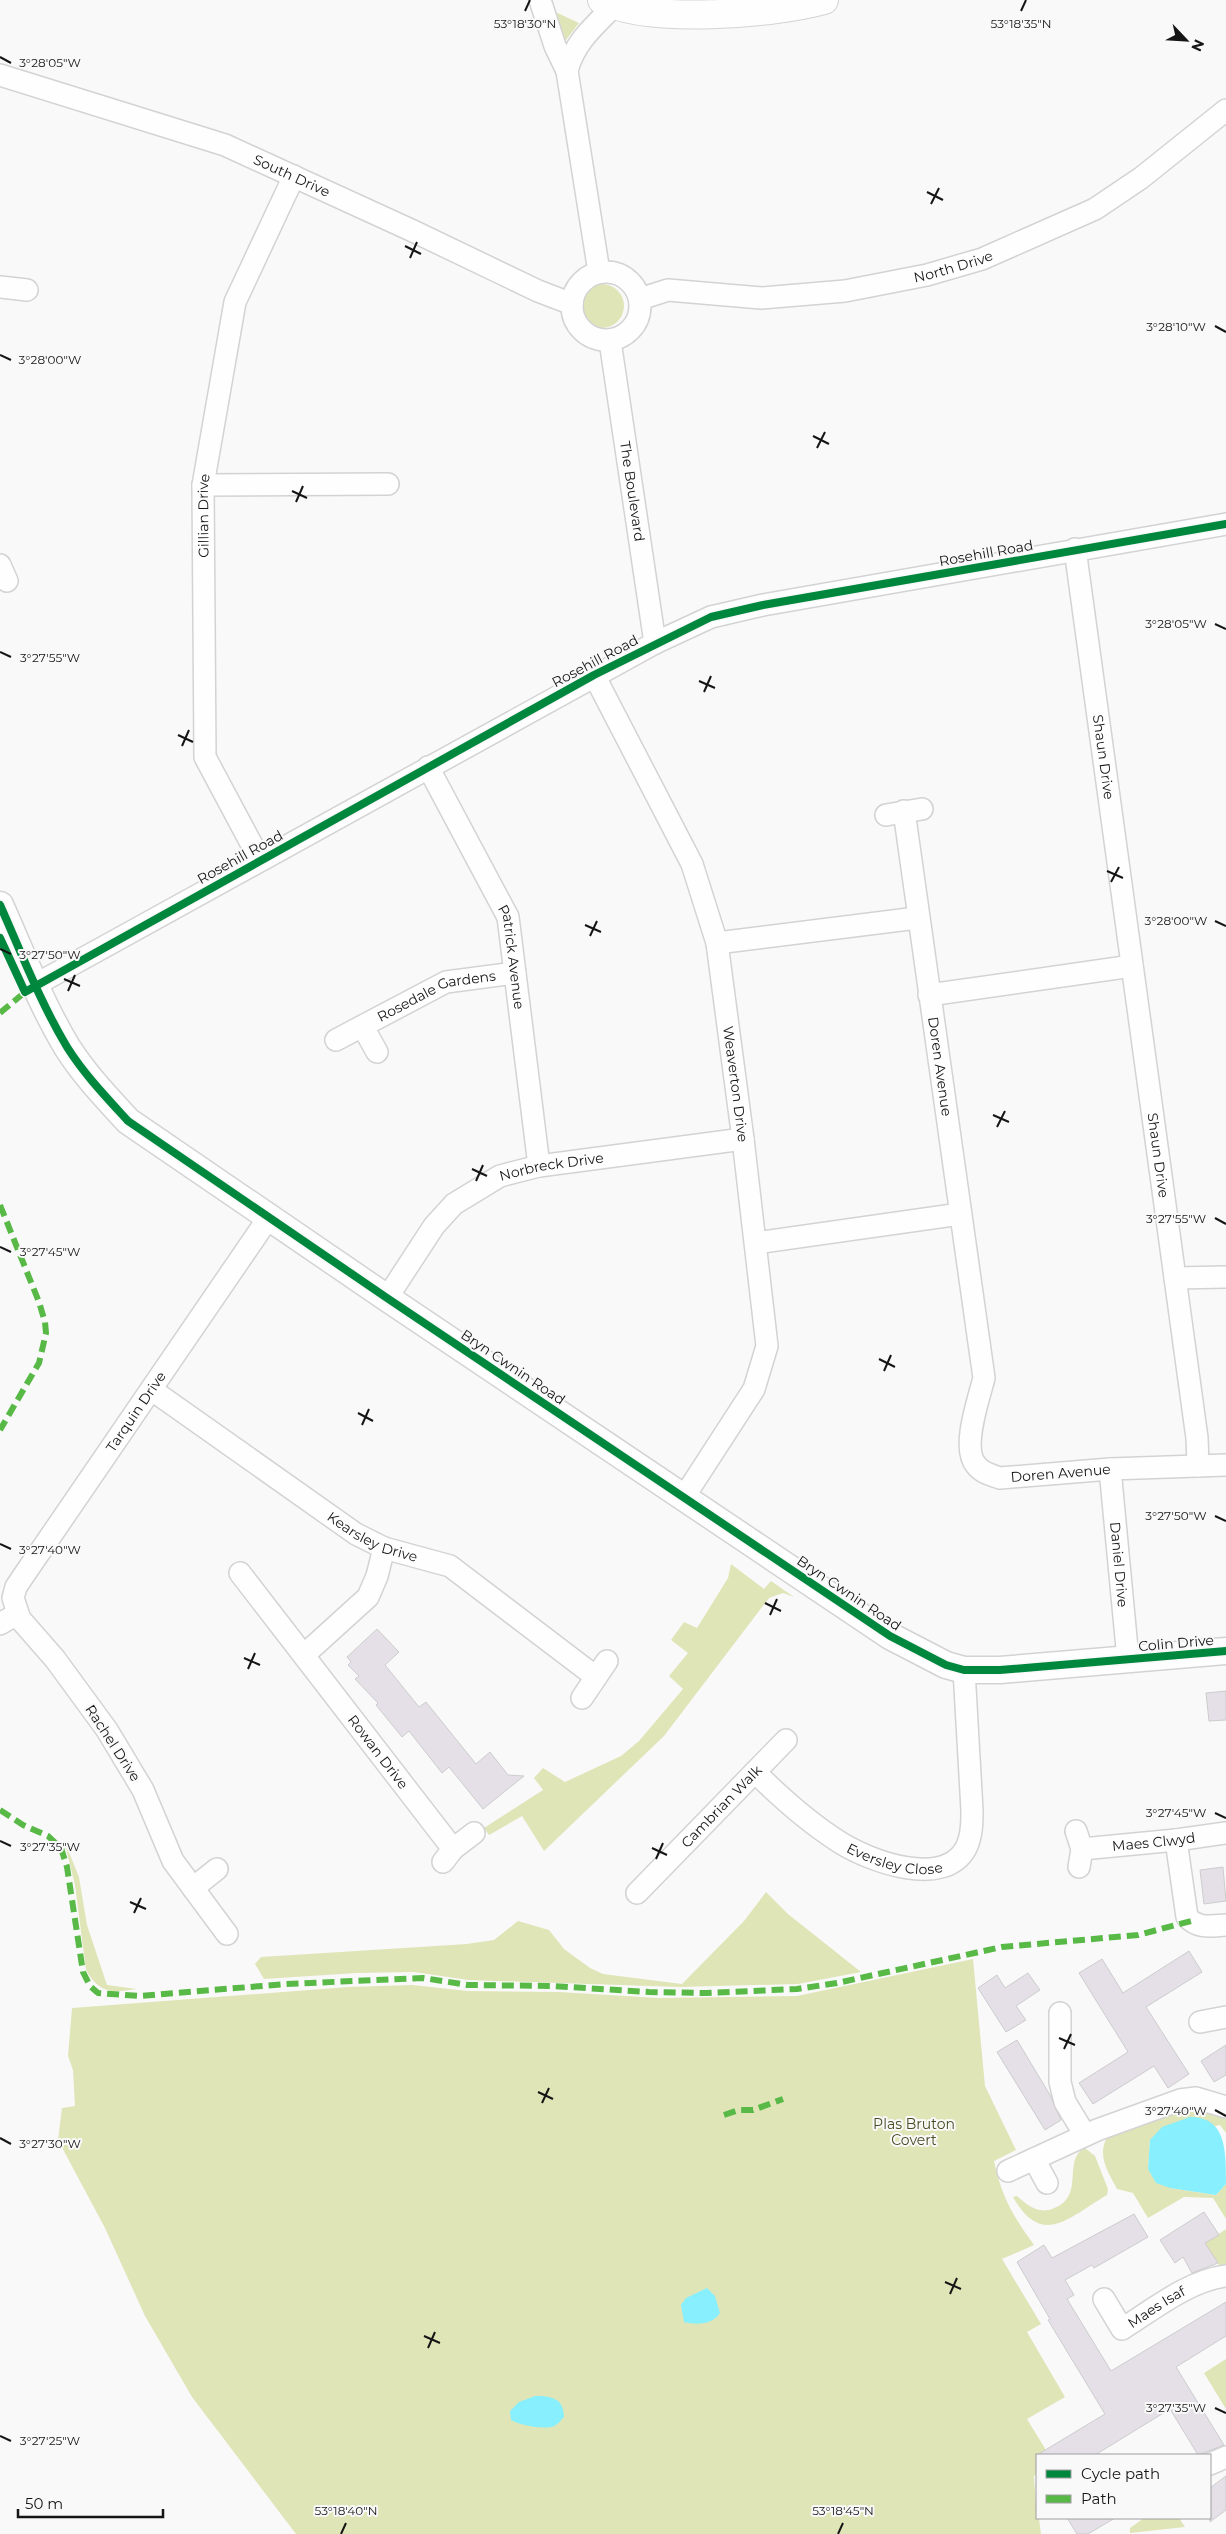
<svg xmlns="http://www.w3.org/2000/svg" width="1226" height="2534" viewBox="0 0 1226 2534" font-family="Montserrat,sans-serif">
  <rect width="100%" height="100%" fill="#f9f9fa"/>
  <path fill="#e0e5b7" d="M549,9L579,23L563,44Z
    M580 306a22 22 0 1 1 44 0a22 22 0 1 1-44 0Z
    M731,1564L764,1589L771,1581L794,1597L783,1593L769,1598L664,1736L544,1851L522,1816L489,1835L484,1828L543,1790L534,1778L543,1768L565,1782L621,1756L639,1741L683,1689L669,1676L688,1653L671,1640L684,1622L697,1628L728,1578Z
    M64,1840L79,1877L87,1925L107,1985L137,1989C112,1993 100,1994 86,1970L75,1885Z
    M766,1892L788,1914L861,1972L798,1984L679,1987L468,1980L414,1972L357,1973L264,1979L255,1964L261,1957L467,1944L494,1940L518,1921L549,1930L564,1949L590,1968L603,1974L682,1984L744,1921Z
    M973,1959L985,2086L1016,2150L994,2161C1002,2198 1012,2214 1034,2245L1002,2259L1041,2324L1027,2332L1065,2397L1027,2419L1049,2455H1037V2474L1034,2476L1037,2518H1039L1041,2534H296L192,2397L145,2316L105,2228L58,2140L62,2108L75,2106L73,2070L68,2056L72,2008L348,1987L412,1985L468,1991L559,1992L658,1998L797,1996Z
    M1194,2108L1226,2116V2133L1220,2125L1150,2140L1148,2169L1170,2188L1216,2195L1226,2184V2219L1213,2198L1184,2197L1148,2218L1133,2193L1117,2189C1108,2172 1096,2154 1108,2136Z
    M1085,2148L1095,2156L1108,2189L1107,2195C1068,2218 1042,2248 1013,2197L1017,2196C1027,2205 1038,2214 1052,2209C1087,2197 1061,2160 1085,2148Z
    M1226,2229V2268H1221L1205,2243Z
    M1226,2359V2409L1204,2373Z
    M1144,2518H1179L1185,2527L1130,2533V2528Z"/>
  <path fill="#87effe" d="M1190,2117C1226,2117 1226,2149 1226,2184L1216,2195L1170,2188L1156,2183L1148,2169L1150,2140L1162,2127Z
    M707,2288L715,2296L720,2313C712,2325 697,2325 684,2322L681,2305L686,2298Z
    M535,2396C551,2396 564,2398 564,2417C560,2421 557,2426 551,2427C540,2429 520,2425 511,2420L510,2411L519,2402Z"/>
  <path fill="#e5e0e7" stroke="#cccccd" d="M377,1629L399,1652L385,1665L419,1707L426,1702L476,1764L490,1752L508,1775L524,1776L483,1809L449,1767L442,1773L409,1731L402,1737L376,1705L378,1703L355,1679L359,1676L348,1665L351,1662L347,1657Z
    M1226,1691V1720L1209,1721L1206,1693Z
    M1223,1867L1226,1901L1204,1904L1200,1870Z
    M1189,1951L1202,1972L1146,2007L1189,2074L1168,2088L1154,2066L1093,2104L1079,2083L1128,2052L1079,1973L1102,1959L1123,1993Z
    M1028,1973L1040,1990L1016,2006L1026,2020L1006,2032L978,1988L997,1975L1005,1988Z
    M1017,2040L1050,2095L1061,2120L1045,2130L997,2052Z
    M1226,2045V2075L1214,2082L1201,2061Z
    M1204,2212L1219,2235L1205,2243L1218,2263L1192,2273L1183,2257L1175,2263L1160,2240Z
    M1134,2214L1148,2237L1094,2268L1092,2265L1065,2280L1074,2295L1067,2299L1111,2371L1226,2302V2336L1176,2367L1224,2445L1198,2455L1170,2409L1095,2455H1037L1105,2414L1048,2320L1050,2319L1017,2262L1044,2245L1052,2258Z
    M1226,2476V2510L1210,2522V2488Z
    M1067,2518H1115L1088,2534H1077Z"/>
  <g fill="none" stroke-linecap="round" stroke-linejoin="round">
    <g stroke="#d3d3d3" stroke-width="24">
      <g id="minor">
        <path d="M540,0L555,46L567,71"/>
        <path id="s1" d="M0,75L225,145L413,231L538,291L572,304"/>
        <circle cx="606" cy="306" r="34"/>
        <path d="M599,272L567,71C574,43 594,26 614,6"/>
        <path d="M0,287L27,290"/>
        <path id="s2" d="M640,299L668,290L761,298L845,291L927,275L982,259L1095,209L1141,178L1226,110"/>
        <path id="s3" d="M610,341L655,643"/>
        <path d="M203,485L388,484"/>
        <path id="s4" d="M1075,549L1197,1438L1198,1466"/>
        <path d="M0,565L7,581"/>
        <path id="s5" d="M594,675L692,864L717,943L743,1139L767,1346L754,1389L684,1497"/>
        <path id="s6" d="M428,767L508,917L539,1166"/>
        <path id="s7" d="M904,811L984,1378C979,1398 961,1448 976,1465C982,1473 991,1475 1000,1478L1110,1469L1226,1465"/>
        <path d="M886,815L922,809"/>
        <path id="s8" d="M260,860L205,757L203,485L235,302L294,176"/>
        <path d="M717,943L917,918"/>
        <path d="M35,985L655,643L711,617L763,605L1226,524"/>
        <path d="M929,995L1132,966"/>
        <path d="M363,1027L377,1052"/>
        <path id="s9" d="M336,1040L446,982L515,973"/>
        <path d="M756,1243L960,1214"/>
        <path d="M1175,1278L1226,1277"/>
        <path id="s10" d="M387,1298L434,1226L454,1204L500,1176L539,1166L743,1139"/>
        <path id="s11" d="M152,1390L356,1534L384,1548L450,1566L596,1677"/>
        <path id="s12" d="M1110,1469L1128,1659"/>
        <path id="s13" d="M240,1573L453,1849"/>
        <path d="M0,1624L17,1614"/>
        <path d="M304,1655L368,1597L377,1576L384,1548"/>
        <path d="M582,1698L607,1661"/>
        <path id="s14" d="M755,1772C781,1798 809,1823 841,1843C870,1861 944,1889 966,1848C972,1836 972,1822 972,1810L964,1670"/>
        <path d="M1076,1831L1082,1849L1079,1867"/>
        <path d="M1176,1840L1187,1917C1198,1929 1210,1926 1226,1925"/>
        <path id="s15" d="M1082,1849L1176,1840L1226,1833"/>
        <path d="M443,1862L453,1849L474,1833"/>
        <path d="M193,1888L217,1869"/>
        <path id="s16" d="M637,1893L786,1740"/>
        <path id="s17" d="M227,1934L173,1861L143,1790L107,1730L55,1659L20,1619L13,1598L16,1587L24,1575L269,1217"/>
        <path d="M1060,2013V2082L1065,2102L1085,2135"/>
        <path d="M1200,2022L1226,2017"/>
        <path d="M1008,2171L1034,2159"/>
        <path d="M1047,2183L1034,2159L1097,2130L1180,2100L1196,2098L1226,2107"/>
        <path id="s18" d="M1104,2299L1122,2329C1154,2309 1188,2281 1226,2276"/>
        <path d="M1210,2464L1226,2457"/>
      </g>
    </g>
    <g stroke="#d3d3d3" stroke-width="29">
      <path id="tertiary" d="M0,905C21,952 40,1002 67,1047C84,1074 106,1097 128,1121L387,1298L890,1636L946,1665L964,1670H1000L1226,1651"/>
    </g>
    <g stroke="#d3d3d3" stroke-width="30">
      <path id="primary" d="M602,0C649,24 773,14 824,0"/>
    </g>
    <use href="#minor" stroke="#fefefe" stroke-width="21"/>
    <use href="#tertiary" stroke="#fefefe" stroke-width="26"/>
    <use href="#primary" stroke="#fefefe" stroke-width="28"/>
    <path stroke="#58b947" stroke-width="6" stroke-dasharray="12 6" stroke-linecap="butt" d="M0,1013L25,992
      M0,1205L39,1302L45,1322L46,1333L39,1363L0,1430
      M0,1810L23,1825L48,1836L61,1848L67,1867L83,1972L90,1986L98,1993L139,1996L286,1984L423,1978L468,1985L553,1986L649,1992L706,1993L797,1989L837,1983L1002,1947L1138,1935L1191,1921
      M724,2115L739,2110H753L783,2099"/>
    <g stroke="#f9f9fa" stroke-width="11">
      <path id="cycleway" d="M0,905C21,952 40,1002 67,1047C84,1074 106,1097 128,1121L387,1298L890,1636L946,1665L964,1670H1000L1226,1651
        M0,938L25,992L594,675L711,617L763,605L1226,524"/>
    </g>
    <use href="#cycleway" stroke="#00873e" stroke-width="8"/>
  </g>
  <path fill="none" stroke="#151516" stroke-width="2" d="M525,11L530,0M1021,11L1026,0M0,57L11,63M927,192L943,200M931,204L939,188M405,246L421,254M410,258L417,242M1215,326L1226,332M0,355L11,360M813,436L829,444M817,448L825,432M292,491L307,498M296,502L303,486M1215,624L1226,629M0,652L11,657M699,681L715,688M704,692L711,676M178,735L193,742M182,746L189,730M1107,871L1123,878M1111,882L1119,867M1215,921L1226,926M585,925L601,932M590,936L597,921M0,949L11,954M64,979L80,986M68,991L75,975M993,1115L1009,1122M997,1127L1005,1111M472,1169L487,1176M476,1181L483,1165M1215,1218L1226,1224M0,1247L11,1252M879,1359L895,1367M884,1371L891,1355M358,1413L373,1421M362,1425L369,1409M1215,1516L1226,1521M0,1544L11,1549M765,1603L781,1611M770,1615L777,1599M244,1658L260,1665M248,1669L255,1653M1215,1813L1226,1818M0,1841L11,1846M652,1848L667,1855M656,1859L663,1843M130,1902L146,1909M134,1913L141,1898M1059,2038L1075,2045M1064,2049L1071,2034M538,2092L553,2099M542,2103L549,2088M1215,2110L1226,2116M0,2138L11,2144M945,2282L961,2289M950,2294L957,2278M424,2336L440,2343M428,2348L435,2332M1215,2408L1226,2413M0,2436L11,2441M341,2534L346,2523M838,2534L843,2523"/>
  <g text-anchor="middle" stroke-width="4" stroke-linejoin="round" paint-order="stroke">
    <g font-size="14" fill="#151516" stroke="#f9f9fa">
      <text dy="5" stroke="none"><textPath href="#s1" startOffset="309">South Drive</textPath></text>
      <text dy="5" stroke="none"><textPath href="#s2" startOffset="318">North Drive</textPath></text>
      <text dy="5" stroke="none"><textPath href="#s3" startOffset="152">The Boulevard</textPath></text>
      <text dy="5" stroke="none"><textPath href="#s8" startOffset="358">Gillian Drive</textPath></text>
      <text transform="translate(986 553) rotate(-10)" y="5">Rosehill Road</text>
      <text transform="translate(595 661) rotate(-28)" y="5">Rosehill Road</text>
      <text dy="5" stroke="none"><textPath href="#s4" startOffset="210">Shaun Drive</textPath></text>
      <text transform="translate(240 857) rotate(-29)" y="5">Rosehill Road</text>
      <text dy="5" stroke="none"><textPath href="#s6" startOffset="210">Patrick Avenue</textPath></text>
      <text dy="5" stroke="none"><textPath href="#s9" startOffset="111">Rosedale Gardens</textPath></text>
      <text dy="5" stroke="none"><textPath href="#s7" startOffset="258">Doren Avenue</textPath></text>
      <text dy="5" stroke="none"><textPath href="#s5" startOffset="438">Weaverton Drive</textPath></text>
      <text dy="5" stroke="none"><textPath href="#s4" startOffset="612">Shaun Drive</textPath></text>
      <text dy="5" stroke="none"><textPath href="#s10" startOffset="222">Norbreck Drive</textPath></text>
      <text transform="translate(513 1367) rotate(34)" y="5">Bryn Cwnin Road</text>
      <text dy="5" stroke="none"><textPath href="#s17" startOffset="625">Tarquin Drive</textPath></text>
      <text dy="5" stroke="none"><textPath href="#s7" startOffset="751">Doren Avenue</textPath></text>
      <text dy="5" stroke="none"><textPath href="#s11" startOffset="266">Kearsley Drive</textPath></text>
      <text dy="5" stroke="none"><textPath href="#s12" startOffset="96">Daniel Drive</textPath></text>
      <text transform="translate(849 1593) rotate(34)" y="5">Bryn Cwnin Road</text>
      <text transform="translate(1176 1643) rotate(-5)" y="5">Colin Drive</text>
      <text transform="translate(113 1743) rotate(57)" y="5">Rachel Drive</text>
      <text dy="5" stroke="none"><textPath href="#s13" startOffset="226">Rowan Drive</textPath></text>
      <text dy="5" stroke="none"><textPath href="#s16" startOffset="121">Cambrian Walk</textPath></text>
      <text dy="5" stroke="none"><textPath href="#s15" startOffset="72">Maes Clwyd</textPath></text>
      <text dy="5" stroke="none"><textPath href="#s14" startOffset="169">Eversley Close</textPath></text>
      <text dy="5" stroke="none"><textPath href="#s18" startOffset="76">Maes Isaf</textPath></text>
    </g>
    <g font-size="14" fill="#484c22" stroke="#f9f9fa">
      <text x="914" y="2129">Plas Bruton<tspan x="914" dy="16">Covert</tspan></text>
    </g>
  </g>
  <g font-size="12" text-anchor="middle" fill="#151516" stroke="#f9f9fa" stroke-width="4" stroke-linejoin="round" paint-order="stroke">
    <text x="525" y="28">53°18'30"N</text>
    <text x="1021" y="28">53°18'35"N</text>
    <text x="50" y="67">3°28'05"W</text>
    <text x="1176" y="331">3°28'10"W</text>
    <text x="50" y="364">3°28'00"W</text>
    <text x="1176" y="628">3°28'05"W</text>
    <text x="50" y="662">3°27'55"W</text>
    <text x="1176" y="925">3°28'00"W</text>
    <text x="50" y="959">3°27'50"W</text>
    <text x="1176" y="1223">3°27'55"W</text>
    <text x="50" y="1256">3°27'45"W</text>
    <text x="1176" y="1520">3°27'50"W</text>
    <text x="50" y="1554">3°27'40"W</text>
    <text x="1176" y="1817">3°27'45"W</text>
    <text x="50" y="1851">3°27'35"W</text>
    <text x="1176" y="2115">3°27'40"W</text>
    <text x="50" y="2148">3°27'30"W</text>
    <text x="1176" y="2412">3°27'35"W</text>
    <text x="50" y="2445">3°27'25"W</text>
    <text x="346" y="2515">53°18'40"N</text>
    <text x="843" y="2515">53°18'45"N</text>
  </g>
  <rect x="1036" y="2454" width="175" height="65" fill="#f9f9fa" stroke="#9e9e9f"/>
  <rect x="1046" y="2470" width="25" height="8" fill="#00873e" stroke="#9e9e9f"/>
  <text x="1081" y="2479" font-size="15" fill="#151516">Cycle path</text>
  <rect x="1046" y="2495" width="25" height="8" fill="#58b947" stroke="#9e9e9f"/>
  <text x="1081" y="2504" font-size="15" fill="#151516">Path</text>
  <g transform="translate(1186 40) rotate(115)" stroke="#f9f9fa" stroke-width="4" paint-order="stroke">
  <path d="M0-4L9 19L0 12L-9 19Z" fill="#151516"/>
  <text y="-8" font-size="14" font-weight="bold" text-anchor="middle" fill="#151516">N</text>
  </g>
  <path d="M18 2509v8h145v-8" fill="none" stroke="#151516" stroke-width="2.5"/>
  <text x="25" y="2509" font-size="15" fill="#151516" stroke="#f9f9fa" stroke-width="4" paint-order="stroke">50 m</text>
</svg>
